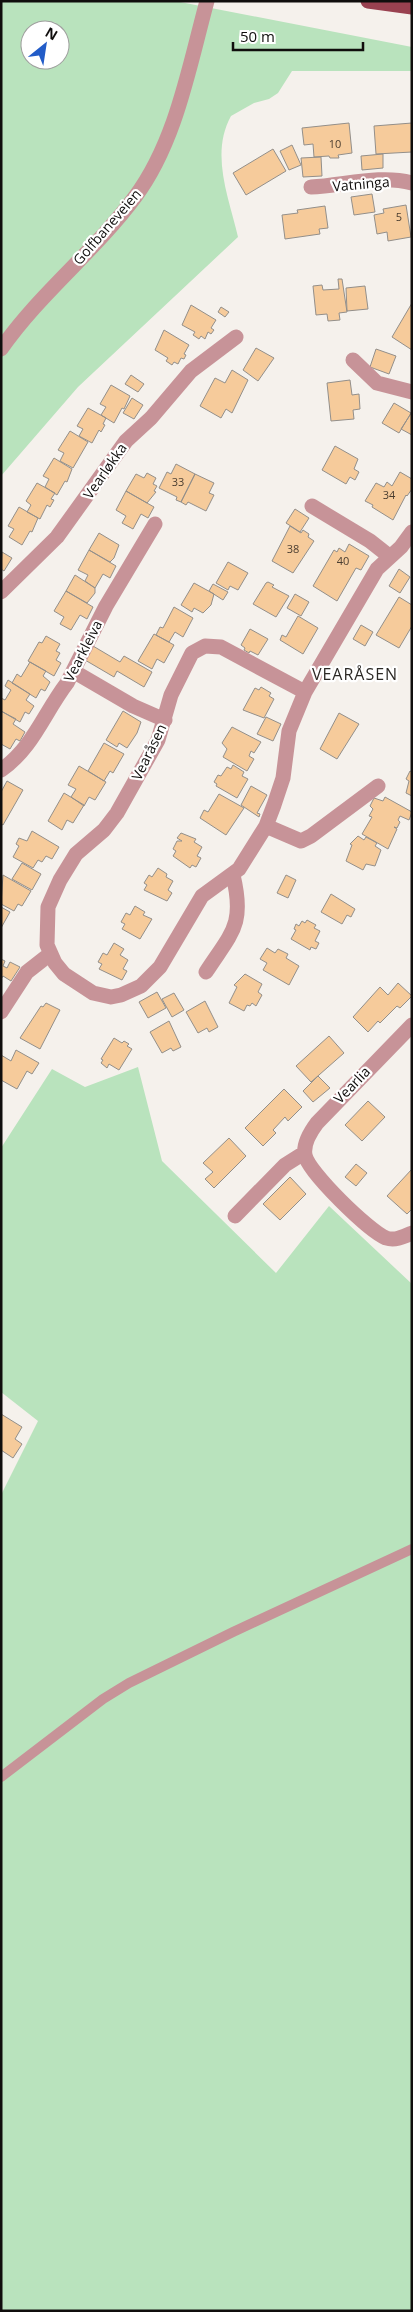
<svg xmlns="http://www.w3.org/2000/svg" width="413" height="2312" viewBox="0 0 413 2312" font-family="'Open Sans',sans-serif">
  <rect width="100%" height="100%" fill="#f5f1ec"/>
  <path fill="#b9e3bd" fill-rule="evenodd" d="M1,1H175L412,47V71H292L278,93L269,99L254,103L231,116C210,154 229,198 238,237L78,387L1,476ZM30,30H60V60H30Z
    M138,1067L162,1161L276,1273L329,1206L412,1284V2311H1V1495L38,1421L1,1392V1148L52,1069L85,1087Z"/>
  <path fill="#f6cb9b" stroke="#938f8a" d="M349,123L352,153L338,155L339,158H330L329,156L314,157L313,144L304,145L302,128Z
    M412,123V152L376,154L374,126Z
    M292,145L301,165L289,170L280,151Z
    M273,149L286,171L246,195L233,173Z
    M383,154V168L362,170L361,156Z
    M321,157L322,176L303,177L301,158Z
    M372,194L375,212L354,215L351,197Z
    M406,205L411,237L388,241L387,232L377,234L374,215L384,213L383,209Z
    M325,206L328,228L319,229L320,234L285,239L282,215L298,213L297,210Z
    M338,279H342L347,312L339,313L340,320L328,321L327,314L316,315L313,286L322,285L323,290L339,289Z
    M365,286L368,309L347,311L346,288Z
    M412,303V350L392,337Z
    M191,305L216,320L211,328L214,330L211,334L208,332L205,339L201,336L199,339L193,335L195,332L182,325Z
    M221,307L229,312L225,317L218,312Z
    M164,330L189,345L184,354L186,355L184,359L181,358L178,364L174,362L172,365L166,361L168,358L155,350Z
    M256,348L274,358L258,381L243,370Z
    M376,349L396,356L389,374L370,367Z
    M232,370L248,380L232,413L226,409L221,418L200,406L215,378L225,383Z
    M131,375L144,384L138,392L125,384Z
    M350,380L352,395L359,394L360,409L353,410L354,419L331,421L327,383Z
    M111,385L130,396L124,409L122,408L114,423L101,415L106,407L100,404Z
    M132,398L143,405L134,419L123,413Z
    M394,403L411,413L399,433L382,423Z
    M88,408L106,418L103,424L105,425L101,432L99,430L92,443L79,436L83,429L77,426Z
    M412,412V435L401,429Z
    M70,431L88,442L73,468L60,461L64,453L58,450Z
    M335,446L358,459L354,469L359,472L355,480L350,477L346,484L322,470Z
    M54,458L72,469L67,482L65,481L57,495L45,487L49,479L43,476Z
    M176,464L195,474L181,502L176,500L177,497L159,488L167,472L171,474Z
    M400,472L412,479V489L407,496L406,495L393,520L372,507L373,505L365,501L376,483L384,487L387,482L392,486Z
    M147,473L156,478L153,484L157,486L154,491L156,492L147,503L126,491L136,474L144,478Z
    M195,474L214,483L209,493L214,495L206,511L188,502L186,505L181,502Z
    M37,483L55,493L51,499L54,500L50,507L47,505L40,519L27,512L31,505L26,501Z
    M126,491L154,507L148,518L141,514L133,529L122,523L126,516L116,510Z
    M19,507L38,518L32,532L30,531L22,545L9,537L14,529L8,526Z
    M295,509L309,518L300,532L286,523Z
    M290,526L301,533L303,530L309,534L308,537L314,541L293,573L272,561Z
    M99,533L119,545L114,558L110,562L89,550Z
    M349,544L369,556L361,570L356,568L337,601L313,586L334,550L337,552L339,548L345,552Z
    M89,550L116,566L110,578L103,574L95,588L85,581L88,575L78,570Z
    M2,552L12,558L4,571L1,569Z
    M228,562L248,573L238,590L230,586L228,590L216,583Z
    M399,569L410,577L400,593L389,586Z
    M75,575L95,588V593L87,603L66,591Z
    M268,582L274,585L272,587L289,596L276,617L253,604L266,583Z
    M194,583L214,594L211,605L203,613L194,608L192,612L181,605Z
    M213,584L228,592L223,600L209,591Z
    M66,591L93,607L87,619L80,615L71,630L60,624L64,617L54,611Z
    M295,594L309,602L301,616L287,608Z
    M399,597L412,605V626L399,648L376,635Z
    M174,607L193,618L183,637L175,632L169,642L156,635L160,627L163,628Z
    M298,616L318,628L303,654L280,640L282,635L286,637Z
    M361,625L373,632L365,646L353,639Z
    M250,629L268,639L258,655L250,651L249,653L244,650L245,648L241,645Z
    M154,634L174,645L164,663L157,659L152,669L138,661Z
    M46,636L60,644L56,651L60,653L56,660L61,663L54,676L28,661L39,642L42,643Z
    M93,646L120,662L124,656L152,672L144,687L117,671L114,677L85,660Z
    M30,662L46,671L43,676L50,682L45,691L41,689L36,698L12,683L17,674L21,677Z
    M8,680L30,694L26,700L34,706L29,714L25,712L20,722L1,711V698L5,700L11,690L5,686Z
    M261,687L271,693L269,696L274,699L264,718L243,710L255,688L259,690Z
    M1,711L16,719L13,724L25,732L20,741L16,739L10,749L1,744Z
    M123,711L141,722L137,733L127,748L119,743L117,747L106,740Z
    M339,713L359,724L337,759L320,749Z
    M266,717L281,724L273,741L257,734Z
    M232,727L261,742L254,753L251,751L249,756L254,759L247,771L223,757L227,749L222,743Z
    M104,743L124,754L113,773L110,771L104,781L88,771Z
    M233,765L244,772L242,776L248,779L237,798L216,786L217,784L214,782L218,775L221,776L227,767L231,769Z
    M79,766L106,782L95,800L89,797L84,806L71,797L76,789L68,785Z
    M410,771L412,772V796L406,793L409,781L406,779Z
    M7,781L23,790L3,825L1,824V792Z
    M251,786L267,795L257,813L260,814L259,817L241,805Z
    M64,793L84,805L73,823L67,820L62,830L48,821Z
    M219,794L244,808L226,835L200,818L204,810L208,812Z
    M385,797L412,812L409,820L400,816L398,820L400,822L397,828L394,827L397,829L388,849L362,834L372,817L369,816L373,809L370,806L374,798L383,801Z
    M32,831L59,847L52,859L46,856L42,862L38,860L33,868L13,857L19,846L16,844L19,838L27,841Z
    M181,833L196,839L194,842L202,847L197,856L201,858L196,867L192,865L190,868L173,856L176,851L173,849L177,841H182L177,838Z
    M358,836L364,840L366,837L377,843L375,846L381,850L375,866L366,864L363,870L346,861L352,845L350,844Z
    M22,863L41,874L32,890L12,879Z
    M158,868L167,874L166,877L173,881L168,890L172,893L167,901L144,890L147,885L144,883L149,875L152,877Z
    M3,875L31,891L22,906L18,904L14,911L1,904Z
    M286,875L296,880L288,898L277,893Z
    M331,894L355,909L351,917L347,915L342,924L321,912Z
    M135,906L145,912L143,915L152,919L140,939L122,929L125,924L121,922L126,913L130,915Z
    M1,907L10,912L1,928Z
    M307,920L316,925L314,928L320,931L315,941L319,943L316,949L311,947L310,950L291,939L296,930L294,929L296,924L299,926L302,921L305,923Z
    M114,943L124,949L120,955L128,960L123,969L127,971L122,980L99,969L102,964L98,962L103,953L107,955Z
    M267,948L275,953L278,949L288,954L286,958L299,966L289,985L263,970L267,963L260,959Z
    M1,959L5,961L3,966L7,968L10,962L20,967L11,981L3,976L1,979Z
    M245,974L262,984L258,992L262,995L256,1006L252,1003L250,1006L247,1005L244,1011L229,1003L237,987L234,985Z
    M398,983L412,996L400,1008L397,1006L380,1023L378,1021L368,1032L353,1017L380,987L388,995Z
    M157,992L166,1008L148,1018L139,1002Z
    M174,993L184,1010L172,1017L162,999Z
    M205,1001L218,1027L209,1032L207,1028L198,1033L186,1012Z
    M46,1003L60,1010L40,1049L20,1038L41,1006L43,1007Z
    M169,1021L181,1047L173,1051L171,1048L162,1053L150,1032Z
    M329,1036L344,1053L311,1082L296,1066Z
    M114,1038L122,1043L124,1041L129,1044L127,1046L132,1049L119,1070L109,1064L107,1068L101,1063L103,1060L101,1059Z
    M16,1050L39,1063L32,1074L27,1071L17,1089L1,1080V1055L11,1061Z
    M318,1076L330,1088L313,1102L303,1091Z
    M284,1089L302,1107L288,1121L285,1117L273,1130L276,1133L263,1146L245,1128Z
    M368,1101L385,1117L362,1141L345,1125Z
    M229,1138L246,1156L214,1188L205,1179L213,1172L203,1163Z
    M356,1164L367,1173L356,1186L345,1177Z
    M412,1169V1209L407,1214L387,1196Z
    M290,1177L306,1194L280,1220L263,1204Z
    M1,1414L22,1427L15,1439L22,1444L13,1458L1,1450Z"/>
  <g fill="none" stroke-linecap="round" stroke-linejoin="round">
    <path stroke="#c79398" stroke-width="10" d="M1,1777L103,1699L129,1683L233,1632L412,1549"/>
    <path stroke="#c79398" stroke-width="15" d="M311,187C342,186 380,174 412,183
      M1,349C40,293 95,251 135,197C176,142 189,67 207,1
      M353,360L377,383L412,392
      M312,506L370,541L389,556
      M1,592L57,537L126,441L151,418L191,371L236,337
      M73,671L133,706L165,720
      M305,692L221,647L205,646L192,653L171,695L158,740L117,813L104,830L76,854L60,880L48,907L47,945L55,963L64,974L93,993L111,997L121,995L141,986L160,967L202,896L239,869L266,826L274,805L283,778L289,731L305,692L377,569L401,547L412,532
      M1,770C33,748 44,713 67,683L106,606L155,524
      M266,826L301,841L311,836L378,786
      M206,972C232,932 245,925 233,875
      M1,1012L27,972L50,954
      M412,1025L317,1123C311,1131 303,1144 305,1155C308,1172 369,1231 386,1238C395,1241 403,1237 412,1233
      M235,1216L285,1165L304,1153"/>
    <path stroke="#994150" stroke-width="15" d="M368,1L412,7"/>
  </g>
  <g text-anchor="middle" stroke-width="4.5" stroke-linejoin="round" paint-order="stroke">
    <g font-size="11" fill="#4a3d30">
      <text x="335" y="148">10</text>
      <text x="399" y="221">5</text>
      <text x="178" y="486">33</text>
      <text x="389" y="499">34</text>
      <text x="293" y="553">38</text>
      <text x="343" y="565">40</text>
    </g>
    <g font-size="14" fill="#100e0d" stroke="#fff">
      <text transform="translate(361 184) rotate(-5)" y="5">Vatninga</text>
      <text transform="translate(107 227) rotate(-49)" y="5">Golfbaneveien</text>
      <text transform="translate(105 471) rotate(-55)" y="5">Vearløkka</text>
      <text transform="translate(83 651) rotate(-63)" y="5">Vearkleiva</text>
      <text transform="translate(149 752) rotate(-64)" y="5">Vearåsen</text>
      <text transform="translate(352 1085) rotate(-46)" y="5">Vearlia</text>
    </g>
    <g font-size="16" letter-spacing="1" fill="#2c2925" stroke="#fff">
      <text x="355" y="680">VEARÅSEN</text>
    </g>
  </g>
  <rect width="413" height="2312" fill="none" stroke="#100e0d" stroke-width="5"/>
  <g transform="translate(45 45) rotate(30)"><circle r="24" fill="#ffffff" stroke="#9f9f9e"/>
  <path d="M0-4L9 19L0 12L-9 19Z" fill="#225cc8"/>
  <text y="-8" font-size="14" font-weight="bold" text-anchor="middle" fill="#100e0d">N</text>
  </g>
  <path d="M233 42v8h130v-8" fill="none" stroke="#100e0d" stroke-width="2.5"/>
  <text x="240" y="42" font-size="15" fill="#100e0d" stroke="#ffffff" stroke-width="4" paint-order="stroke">50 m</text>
</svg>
